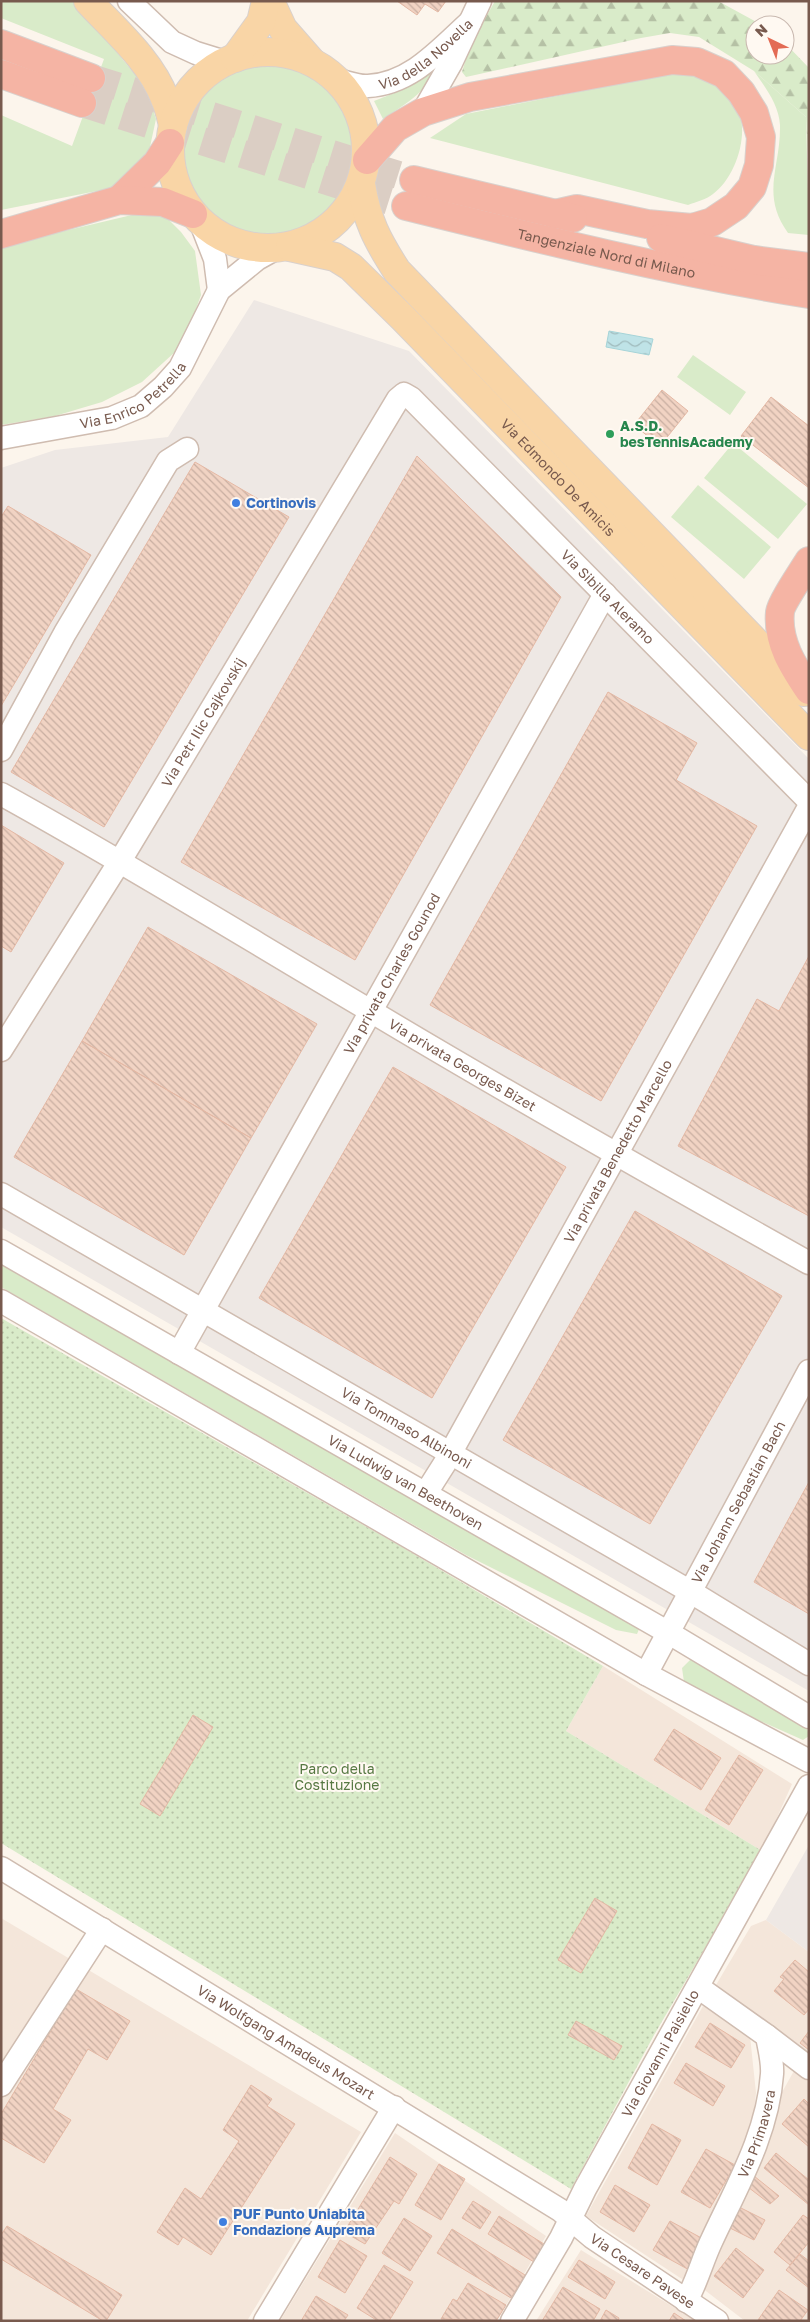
<svg xmlns="http://www.w3.org/2000/svg" width="810" height="2322" viewBox="0 0 810 2322" font-family="'Golos Text',sans-serif">
  <defs>
    <pattern id="forest-firs" width="22" height="20" patternUnits="userSpaceOnUse" patternTransform="scale(1.25)"><rect width="22" height="20" fill="#d9ebc9"/><path d="M5 1l3.5 6h-7zM16 11l3.5 6h-7z" fill="#b5c1a5"/></pattern>
    <pattern id="park-dots" width="8" height="8" patternUnits="userSpaceOnUse" patternTransform="scale(1.25)"><rect width="8" height="8" fill="#d9ebc9"/><path d="M2 2h.1M6 6h.1" fill="none" stroke="#b5c1a5" stroke-width="1.8" stroke-linecap="round"/></pattern>
    <pattern id="water-waves" width="16" height="10" patternUnits="userSpaceOnUse" patternTransform="scale(1.25)"><rect width="16" height="10" fill="#bfe3e7"/><path d="M0 5q4-4 8 0t8 0" fill="none" stroke="#a0bbbd"/></pattern>
    <pattern id="building-back-hatch" width="6" height="6" patternUnits="userSpaceOnUse" patternTransform="scale(1.25)"><rect width="6" height="6" fill="#f1d3c3"/><path d="M-1 5l2 2M0 0l6 6M5-1l2 2" fill="none" stroke="#c8aea1"/></pattern>
  </defs>
  <rect width="100%" height="100%" fill="#fcf5ec"/>
  <path fill="#f4e6da" d="M603,1666L792,1784L762,1851L566,1731Z
    M1,1918L361,2132L247,2321H1Z
    M766,1920L809,1952V2059L716,1985L751,1926Z
    M703,2006L750,2036L756,2093L753,2121L688,2283L586,2216Z
    M795,2069L809,2080V2321H745L702,2288L771,2112Z
    M395,2133L546,2236L497,2321H280Z
    M581,2250L696,2321H536Z"/>
  <path fill="#eee8e4" d="M254,300L409,351L809,759V1691L1,1227V468L55,450L168,437Z
    M809,1845V1952L766,1920Z"/>
  <path fill="#d9ebc9" d="M1,1H75L146,88L156,119L148,156L117,187L1,210V115L72,146L104,59L1,18Z
    M448,53C428,89 417,97 383,119L374,101L402,90Z
    M180 151a89 89 0 1 1 178 0a89 89 0 1 1-178 0Z
    M690,70C706,77 719,84 731,97C754,123 738,176 713,194C707,199 696,202 688,205L430,138L466,114Z
    M754,71L806,117L809,235L788,233C760,194 781,167 780,125C779,105 765,87 754,71Z
    M136,214L164,215L181,232L195,251L201,295L192,320L175,352L142,382L102,402L55,416L1,425V246Z
    M693,355L746,392L730,415L677,377Z
    M733,443L807,504L778,539L704,478Z
    M698,485L771,547L744,579L671,517Z
    M1,1262L640,1627L637,1634L616,1630L466,1555L1,1287Z
    M691,1659L806,1725L809,1736L803,1740L699,1694L684,1682L682,1668Z"/>
  <path fill="url(#forest-firs)" d="M495,1H718L762,25H755V55H785V43L809,68V174L806,117L754,71L699,37L670,33L641,38L466,77L462,72L470,45Z"/>
  <path fill="url(#park-dots)" d="M1,1318L400,1546L603,1666L566,1731L762,1851L654,2035L571,2189L1,1843Z"/>
  <path fill="url(#water-waves)" stroke="#a6d4d8" d="M609,331L653,339L649,355L606,347Z"/>
  <path fill="url(#building-back-hatch)" stroke="#e4b8a4" d="M397,1H446L438,12L425,4L417,15Z
    M662,390L688,411L660,446L634,425Z
    M771,397L809,426V488L741,436Z
    M417,456L561,597L355,960L181,862Z
    M195,462L289,517L104,827L11,772Z
    M8,506L91,555L1,706V517Z
    M608,692L697,743L676,780L757,826L601,1101L430,1005Z
    M1,825L64,863L11,952L1,946Z
    M148,927L317,1024L251,1138L82,1041Z
    M809,956V1216L678,1146L757,999L779,1011Z
    M82,1041L251,1138L184,1255L14,1157Z
    M393,1067L566,1167L432,1398L259,1298Z
    M635,1211L782,1296L650,1524L503,1440Z
    M809,1482V1614L754,1582Z
    M193,1715L213,1727L160,1816L140,1804Z
    M674,1729L721,1758L701,1790L654,1760Z
    M739,1755L763,1770L729,1825L705,1810Z
    M595,1898L617,1911L581,1973L558,1960Z
    M795,1960L809,1972V2009L804,2015L774,1991L784,1979L780,1977Z
    M76,1989L130,2021L107,2060L88,2049L53,2109L71,2120L44,2163L1,2138V2114Z
    M576,2021L622,2046L614,2060L568,2035Z
    M710,2023L745,2045L731,2068L695,2047Z
    M809,2031V2050L800,2043Z
    M686,2063L725,2086L713,2106L674,2083Z
    M251,2085L272,2099L267,2106L295,2124L211,2255L183,2237L178,2245L157,2232L185,2188L201,2199L239,2141L223,2130Z
    M804,2099L809,2104V2147L782,2124Z
    M652,2124L681,2140L657,2185L628,2168Z
    M706,2149L735,2165L710,2208L681,2192Z
    M776,2153L809,2180V2205L764,2168Z
    M390,2157L417,2174L399,2204L394,2201L365,2244L344,2232Z
    M439,2164L465,2179L441,2220L415,2205Z
    M749,2172L779,2196L770,2204L744,2184Z
    M615,2185L650,2205L634,2232L600,2212Z
    M473,2201L491,2212L480,2229L462,2218Z
    M737,2206L765,2220L754,2240L730,2228Z
    M803,2215L809,2219V2242L790,2265L774,2252Z
    M499,2216L544,2244L534,2262L488,2234Z
    M404,2218L432,2236L410,2271L382,2253Z
    M670,2221L707,2241L691,2271L653,2250Z
    M7,2226L122,2295L106,2321H103L1,2259V2235Z
    M452,2229L525,2275L511,2298L437,2253Z
    M340,2240L367,2256L345,2293L318,2277Z
    M736,2248L764,2270L743,2298L714,2276Z
    M800,2254L809,2261V2288L786,2270Z
    M579,2260L615,2282L605,2299L568,2277Z
    M384,2265L413,2282L389,2321H378L357,2308Z
    M468,2283L506,2305L496,2321L441,2319L453,2299L457,2301Z
    M563,2287L600,2309L593,2321H542Z
    M779,2290L808,2310L800,2321L758,2320Z
    M316,2296L348,2315L344,2321H301Z
    M606,2310L619,2318L618,2321H600Z
    M674,2313L686,2321H669Z"/>
  <g fill="none" stroke-linecap="round" stroke-linejoin="round">
    <path stroke="#dbcec4" stroke-width="28" stroke-dasharray="28 14" stroke-linecap="butt" d="M91,78L414,180
      M82,103L406,206"/>
    <g stroke="#cfbcb0" stroke-width="25">
      <g id="minor">
        <path d="M129,1L172,42L196,53L225,62"/>
        <path id="s1" d="M337,80C347,82 358,87 368,86C411,84 440,49 470,22"/>
        <path d="M423,112L451,63L480,1"/>
        <path d="M201,223L215,259L219,290"/>
        <path id="s2" d="M1,438L112,418L141,406L163,387L180,368L219,290L257,259L275,249"/>
        <path d="M1,750L65,633L168,461L187,449"/>
        <path id="s3" d="M1,794C126,863 247,938 369,1010C514,1097 661,1180 809,1263"/>
        <path id="s4" d="M1,1050L120,861L398,399L404,394L411,398L809,801"/>
        <path id="s5" d="M1,1194L691,1592L809,1664"/>
        <path id="s6" d="M1,1251L669,1633L809,1717"/>
        <path d="M1,1301L646,1674L809,1761"/>
        <path id="s7" d="M179,1353L605,594"/>
        <path id="s8" d="M426,1493L445,1463L809,807"/>
        <path id="s9" d="M646,1674L809,1371"/>
        <path id="s10" d="M1,1868L560,2210L592,2237L717,2321"/>
        <path d="M767,2036L809,2068"/>
        <path d="M1,2085L102,1929"/>
        <path id="s11" d="M686,2301C697,2282 702,2261 711,2242C736,2188 768,2134 772,2074C773,2062 769,2048 767,2036L698,1987"/>
        <path d="M265,2321L394,2107"/>
        <path id="s12" d="M512,2321L561,2238L585,2189L809,1786"/>
      </g>
    </g>
    <g stroke="#d9d1cd" stroke-width="30">
      <g id="major">
        <path d="M88,1C115,30 151,61 165,99C169,107 171,117 173,125"/>
        <path d="M270,1L283,29L311,61"/>
        <circle cx="268" cy="150" r="98"/>
        <path d="M235,58L261,22L266,1"/>
        <path d="M361,184C367,221 377,240 397,271L804,692"/>
        <path id="s13" d="M290,247L335,257L351,267L403,318L809,736"/>
      </g>
    </g>
    <g stroke="#d9d1cd" stroke-width="30">
      <g id="highway">
        <path d="M1,44L91,78"/>
        <path d="M1,74L82,103"/>
        <path d="M367,160L395,128L423,112L470,97L672,60L697,62L724,74L741,92L754,113L761,137L759,165L752,187L736,206L712,222L692,228L647,224L577,209L555,214"/>
        <path d="M414,180L573,218"/>
        <path d="M119,200L157,163L170,143"/>
        <path id="s14" d="M406,206C539,239 673,272 809,294"/>
        <path d="M1,234L119,200L163,202L193,214"/>
        <path d="M661,238L754,260L809,267"/>
        <path d="M809,561C803,571 781,603 780,612C777,642 793,666 809,690"/>
      </g>
    </g>
    <use href="#minor" stroke="#fff" stroke-width="22"/>
    <use href="#major" stroke="#f9d5a6" stroke-width="28"/>
    <use href="#highway" stroke="#f5b4a4" stroke-width="28"/>
  </g>
  <circle fill="#2e9e5b" stroke="#fff9f2" stroke-width="2" cx="610" cy="434" r="5"/>
  <g fill="#3f7fe0" stroke="#fff9f2" stroke-width="2">
    <circle cx="236" cy="503" r="5"/>
    <circle cx="223" cy="2222" r="5"/>
  </g>
  <g text-anchor="middle" stroke-width="4" stroke-linejoin="round" paint-order="stroke">
    <g font-size="14" fill="#785a4e" stroke="#fff9f2">
      <text dy="5" stroke="none"><textPath href="#s1" startOffset="99">Via della Novella</textPath></text>
      <text dy="5" stroke="none"><textPath href="#s14" startOffset="206">Tangenziale Nord di Milano</textPath></text>
      <text dy="5" stroke="none"><textPath href="#s2" startOffset="142">Via Enrico Petrella</textPath></text>
      <text dy="5" stroke="none"><textPath href="#s13" startOffset="360">Via Edmondo De Amicis</textPath></text>
      <text dy="5" stroke="none"><textPath href="#s4" startOffset="1058">Via Sibilla Aleramo</textPath></text>
      <text dy="5" stroke="none"><textPath href="#s4" startOffset="385">Via Petr Ilic Cajkovskij</textPath></text>
      <text dy="5" stroke="none"><textPath href="#s7" startOffset="435">Via privata Charles Gounod</textPath></text>
      <text dy="5" stroke="none"><textPath href="#s3" startOffset="535">Via privata Georges Bizet</textPath></text>
      <text dy="5" stroke="none"><textPath href="#s8" startOffset="392">Via privata Benedetto Marcello</textPath></text>
      <text dy="5" stroke="none"><textPath href="#s5" startOffset="468">Via Tommaso Albinoni</textPath></text>
      <text dy="5" stroke="none"><textPath href="#s6" startOffset="466">Via Ludwig van Beethoven</textPath></text>
      <text dy="5" stroke="none"><textPath href="#s9" startOffset="195">Via Johann Sebastian Bach</textPath></text>
      <text dy="5" stroke="none"><textPath href="#s10" startOffset="334">Via Wolfgang Amadeus Mozart</textPath></text>
      <text dy="5" stroke="none"><textPath href="#s12" startOffset="306">Via Giovanni Paisiello</textPath></text>
      <text dy="5" stroke="none"><textPath href="#s11" startOffset="182">Via Primavera</textPath></text>
      <text dy="5" stroke="none"><textPath href="#s10" startOffset="758">Via Cesare Pavese</textPath></text>
    </g>
    <g font-size="14" font-weight="bold" fill="#27864d" stroke="#fff9f2" text-anchor="start">
      <text x="620" y="431">A.S.D.<tspan x="620" dy="16">besTennisAcademy</tspan></text>
    </g>
    <g font-size="14" font-weight="bold" fill="#366cbe" stroke="#fff9f2" text-anchor="start">
      <text x="246" y="508">Cortinovis</text>
      <text x="233" y="2219">PUF Punto Uniabita<tspan x="233" dy="16">Fondazione Auprema</tspan></text>
    </g>
    <g font-size="14" fill="#567842" stroke="#fff9f2">
      <text x="337" y="1774">Parco della<tspan x="337" dy="16">Costituzione</tspan></text>
    </g>
  </g>
  <rect width="810" height="2322" fill="none" stroke="#785a4e" stroke-width="5"/>
  <g transform="translate(770 40) rotate(317)"><circle r="24" fill="#fff9f2" stroke="#c9b9b0"/>
  <path d="M0-4L9 19L0 12L-9 19Z" fill="#e36b54"/>
  <text y="-8" font-size="14" font-weight="bold" text-anchor="middle" fill="#785a4e">N</text>
  </g>
</svg>
